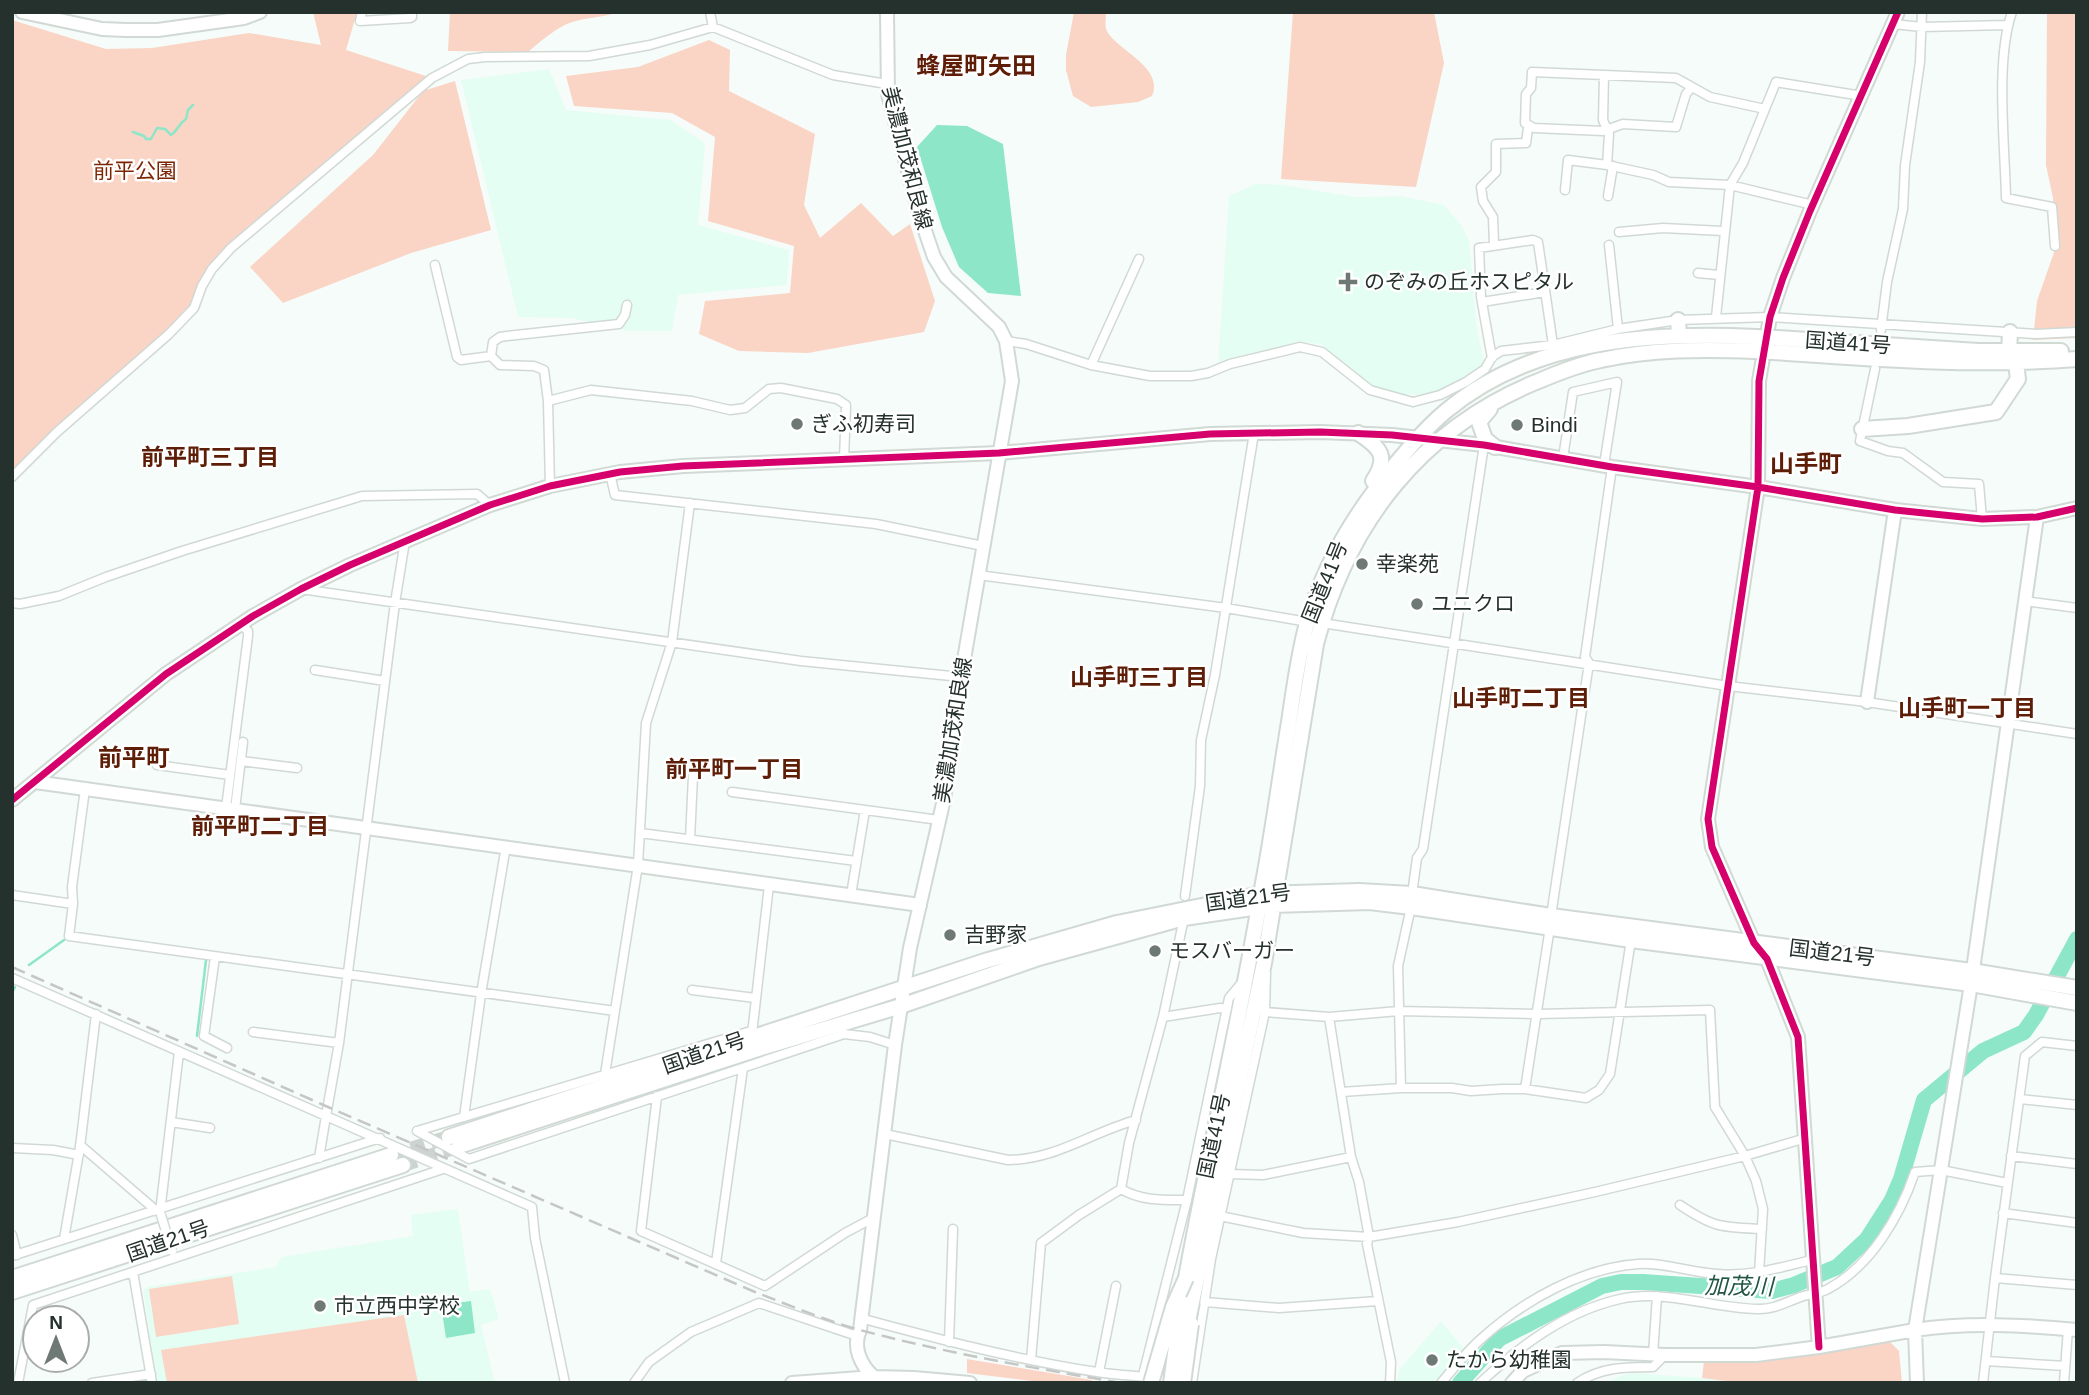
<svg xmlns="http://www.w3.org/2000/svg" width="2089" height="1395" viewBox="0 0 2089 1395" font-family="Arial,'Noto Sans JP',sans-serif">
  <rect width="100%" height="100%" fill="#f6fcf9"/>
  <path fill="#e5fef3" d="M549,69L566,110L670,120L705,143L698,225L789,250L787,285L678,295L672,331H628L572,318L518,317L461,80Z
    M1255,184L1283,185L1355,197L1400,196L1444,205L1462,226L1469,241L1476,323L1484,364L1456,383L1427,395L1402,394L1380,389L1359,380L1321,344L1301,342L1218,364L1229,196Z
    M458,1209L470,1292L490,1289L499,1319L481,1325L495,1382L157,1383L143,1290L147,1287L276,1267L281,1257L413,1236L411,1215Z
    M1441,1321L1465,1350L1437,1383H1396L1399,1370Z
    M1634,1373L1702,1378L1741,1383H1607L1620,1376Z"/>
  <path fill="#fad4c5" d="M313,12H357L346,50L432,78L212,269L194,308L12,477V20L106,49L152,48L249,33L321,45Z
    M450,12H618C604,17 593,17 580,20C559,24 544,39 528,52L448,51Z
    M1074,12H1106C1106,18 1105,25 1106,29C1113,49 1165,66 1152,96L1138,102L1091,107L1073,96L1066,70V55Z
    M1293,12H1434L1444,63L1416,187L1281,179Z
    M2047,12H2077V338L2033,340L2037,301L2058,241L2053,198L2046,165Z
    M709,40L730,50L729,91L815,134L804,205L820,238L861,203L893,236L910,224L935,301L924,332L808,353L739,351L699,334L705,301L790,293L794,246L708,221L715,137L672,113L574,106L566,76L638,67Z
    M455,81L491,230L411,253L283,303L250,267L373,155L423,91Z
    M232,1276L239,1324L156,1337L149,1289Z
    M404,1315L418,1383H167L161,1350Z
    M1889,1341L1899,1351L1902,1383H1741L1702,1378L1704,1361Z
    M967,1359L1092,1380V1383H1049L967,1373Z"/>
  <path fill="#8ce6c7" d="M937,125L967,126L1003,144L1021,296L988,293L959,267L942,227L917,147Z
    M471,1301L475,1333L446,1338L441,1305Z"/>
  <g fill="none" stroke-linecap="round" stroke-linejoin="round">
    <path stroke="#8ce6c7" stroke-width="2.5" d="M133,132L144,136L146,139H151L157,128L165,129L171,135C178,131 178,124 186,119L188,110L193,105
      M29,965L64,940
      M12,993L15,987
      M197,1036L206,960
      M855,1318L860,1279"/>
    <path stroke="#8ce6c7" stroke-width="16" d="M1460,1383L1499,1339L1602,1286L1621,1282H1643L1772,1291L1794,1285L1837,1267L1867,1239L1892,1200L1901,1179L1924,1100L1983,1051L2024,1032L2036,1015L2077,939"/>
    <path stroke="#ccd3d0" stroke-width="14" stroke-dasharray="14 7" stroke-linecap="butt" d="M391,1155L449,1137
      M403,1165L459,1146"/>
    <g stroke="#d1d9d5" stroke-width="11">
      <path id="street" d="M362,12L360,21L410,18L412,17V12
        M710,12L713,27
        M2012,12C1995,61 2005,144 2006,198L2052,207L2055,246
        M1893,24L1922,27L2007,25
        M1604,75L1603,120L1609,134L1607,165
        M1692,87L1686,94L1676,127L1623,124L1603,131L1534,128L1525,123L1526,94L1531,88L1532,72L1676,78L1710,97L1765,109
        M1565,190L1568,160L1607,165L1653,175L1669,182L1730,185L1813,205
        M1608,196L1613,166
        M1619,232L1663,228L1723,231
        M1494,245L1493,217L1483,201L1481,187L1496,172V144L1526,143L1528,128L1530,127
        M1609,245L1618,329
        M435,265L457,357L461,360L491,356
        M1698,273L1719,275
        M1482,302L1545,292
        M1716,317L1730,185L1743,163L1776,82L1862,96
        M1881,330L1887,282L1903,209L1905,165L1920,62L1922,12
        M1006,341L1026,344L1091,365L1150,376H1191L1208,373L1230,364L1300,347L1322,352L1370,390L1413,402L1440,395L1466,382L1485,369L1492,357L1501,351L1553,345L1618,329L1678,320L1770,317L2036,334L2077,332
        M1492,358L1481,297L1479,248L1533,240L1538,242L1553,345
        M1091,365L1139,259
        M1875,369L1860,441L1888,451L1903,453L1943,482L1979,484L1982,519
        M548,401L591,390L692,401L730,410L745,408L769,389L781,388L837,399L846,405L844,460
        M1563,458L1573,392L1617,382L1604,465
        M610,474L615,495L876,524L983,546
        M12,477L57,432L169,334L194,308L202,286L212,269L231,248L432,78L468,59L485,57L589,56L650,45L713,27L833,75L887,84
        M550,486L548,401L544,370L534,366L500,365L491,356L493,342L500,337L507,336L619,324L625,315L627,305
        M405,541L395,603L339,1043L326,1116L532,1207L535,1238L565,1383
        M978,575L1226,608L1308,622
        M301,589L801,661L961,677
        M2025,601L2077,608
        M12,603L20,604L59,596L106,577L182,551L362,496L477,494L490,505
        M1322,623L1728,686L1867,702L2077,734
        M315,670L385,681
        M241,761L297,768
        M157,765L230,775
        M85,789L72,887L73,904L69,936L615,1011
        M732,792L939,820
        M226,808L248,636V631L240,624
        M235,809L243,742
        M640,833L856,861
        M690,839L693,776
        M1412,894L1417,858L1423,849L1484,445
        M12,895L73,904
        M851,895L865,810
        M1185,896L1200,786L1201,740L1215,675L1254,433
        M1551,916L1589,663L1585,657L1612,467
        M215,957L204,1036L227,1048
        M12,978L326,1116L319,1158
        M692,990L755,998
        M1262,1011L1265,1012L1266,973
        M1163,1017L1220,1008L1227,1009
        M1329,1017L1351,1157L1359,1182L1369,1237L1367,1244L1391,1362L1390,1383
        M253,1032L339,1043
        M752,1034L769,885
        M605,1074L638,865L646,723L672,642L690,503
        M1401,1088L1398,966L1411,907
        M1525,1089L1550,927
        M1341,1092L1401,1088H1452L1471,1091L1502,1089H1525L1586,1098L1599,1090L1610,1074L1631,940
        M657,1096L641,1231L765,1286L845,1233L873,1218
        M2020,1099L2077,1105
        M464,1117L481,994L506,846
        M171,1122L210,1128
        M417,1131L469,1159L844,1034L870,1037L895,1045
        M417,1131L751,1031
        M885,1134L1008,1160C1055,1160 1092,1132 1136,1120
        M80,1145L152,1207L154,1211
        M12,1148L53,1150L79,1155
        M2011,1156L2077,1164
        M1229,1174L1263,1175L1351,1157
        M1121,1189L1129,1143L1163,1017L1184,918
        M1121,1189C1141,1201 1163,1200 1187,1200
        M1680,1205C1714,1228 1721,1227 1762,1229
        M160,1212L179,1052
        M2003,1213L2077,1223
        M1220,1216L1303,1233L1369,1237L1458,1222L1595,1192L1745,1156L1806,1138
        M12,1235L17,1255
        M64,1239L80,1147L96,1014
        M12,1256L380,1138
        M716,1263L743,1068
        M133,1272L152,1383
        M1995,1278L2077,1285
        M1205,1302L1279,1308L1378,1301
        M860,1318C938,1339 1017,1360 1097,1372C1122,1376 1147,1376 1173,1380
        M949,1342L953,1229
        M1653,1354L1657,1296
        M1031,1360L1041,1243L1079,1215L1121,1189
        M1986,1361L2065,1366
        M1099,1372L1116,1286
        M1143,1375L1187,1200L1229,998L1244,980
        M18,1383L33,1305L443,1169
        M92,1383L151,1374
        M634,1383L649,1362L691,1332L759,1303L857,1336
        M1192,1383L1211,1259L1265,1012L1329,1017L1399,1011L1538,1014L1710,1010L1715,1107L1745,1156L1756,1181L1763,1209L1759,1273
        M1441,1383C1454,1368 1466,1352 1481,1339C1523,1301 1581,1268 1638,1264C1665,1262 1691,1273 1718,1274C1751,1277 1781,1267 1812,1260
        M1480,1383C1520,1346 1566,1311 1620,1299C1666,1289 1711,1308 1757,1309C1772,1310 1784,1303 1798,1298C1807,1294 1819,1294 1828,1289C1871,1266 1900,1216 1915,1172L1941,1170L2007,1183
        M1577,1383C1601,1367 1625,1367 1653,1367L1665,1355
        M1983,1383L1995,1278L2025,1056L2042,1042L2077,1046
        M2064,1383L2068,1329"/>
    </g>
    <g stroke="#d1d9d5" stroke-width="16">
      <path id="secondary" d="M22,12L102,29L126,30H158L244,18L260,12
        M1867,702L1895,510
        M35,782L920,905
        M12,800L166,674L253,616L301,589L350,565L490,505L550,486L620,472L683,466L999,453L1210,434L1320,432L1392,435L1484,445L1612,467L1758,487L1895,510L1982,519L2037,517L2077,508
        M1819,1347L1798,1037L1767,959L1754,943L1712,847L1708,819L1758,487L1759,381L1770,317L1783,278L1810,211L1898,12
        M792,1383L874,1377
        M1512,1383L1523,1371L1562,1353L1604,1352L1665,1355H1756L1819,1347L1915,1330L1971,984L2037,517
        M1917,1383L1915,1330C1968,1322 2024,1325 2077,1330"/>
    </g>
    <g stroke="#d1d9d5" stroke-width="16">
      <path id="primary" d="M887,12L888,94L919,213L934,257L946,277L999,327L1006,341L1012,381L961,677L944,799L910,948L895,1045L860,1330C852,1347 861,1366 874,1377L914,1378L970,1383"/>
    </g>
    <g stroke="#d1d9d5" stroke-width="18">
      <path id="highway" d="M1678,320L1679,335
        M1776,338L1978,351H2061
        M1773,352C1874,359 1975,367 2077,359
        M2009,352L2010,332
        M1490,409L1479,422L1485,439L1495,447
        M1862,429L1908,426L1996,412L2018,379L2016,363
        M1358,433C1381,448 1389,457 1373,481
        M449,1137L985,961L1117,923L1261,894L1359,891L1412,894L1551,916L1972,971L2077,988
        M459,1146L761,1048L901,1006L1039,958L1184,918L1273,905L1369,902L1411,907L1631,940L1971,984L2077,1003
        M12,1278L391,1155
        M1186,1278C1210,1146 1241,1015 1263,883C1273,830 1280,776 1289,722C1294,689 1298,656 1307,623C1322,571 1346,528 1379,485C1399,459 1421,432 1446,411C1532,339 1650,332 1756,337
        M12,1292L403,1165
        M1192,1302L1264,963L1316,644C1348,522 1422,427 1541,380C1560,372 1580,364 1601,360C1651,349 1702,349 1754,351"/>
    </g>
    <use href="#street" stroke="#fefffe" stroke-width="8"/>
    <use href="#secondary" stroke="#fefffe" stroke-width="12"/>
    <use href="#primary" stroke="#fefffe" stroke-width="12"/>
    <use href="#highway" stroke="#fefffe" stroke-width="14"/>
    <path stroke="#c5c6c6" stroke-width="2.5" stroke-dasharray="14 7" stroke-linecap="butt" d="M12,967L328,1107L755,1292C789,1305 824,1320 860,1330C946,1353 1034,1368 1122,1383"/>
    <g stroke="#d1d9d5" stroke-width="11" stroke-linecap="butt">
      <path id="street-bridge" d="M161,1215L172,1251"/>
    </g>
    <g stroke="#d1d9d5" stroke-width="18" stroke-linecap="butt">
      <path id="highway-bridge" d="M1756,337L1776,338
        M1754,351L1773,352
        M1186,1331L1192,1302
        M1151,1383L1173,1307L1186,1278
        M1171,1383L1182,1303
        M1183,1383L1191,1324"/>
    </g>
    <use href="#street-bridge" stroke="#fefffe" stroke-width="8"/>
    <use href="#highway-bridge" stroke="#fefffe" stroke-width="14"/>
    <g stroke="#fff" stroke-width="11">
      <path id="cycleway" d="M12,800L166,674L253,616L301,589L350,565L490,505L550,486L620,472L683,466L999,453L1210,434L1320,432L1392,435L1484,445L1612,467L1758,487L1895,510L1982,519L2037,517L2077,508
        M1819,1347L1798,1037L1767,959L1754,943L1712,847L1708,819L1758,487L1759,381L1770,317L1783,278L1810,211L1898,12"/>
    </g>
    <use href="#cycleway" stroke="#d6006c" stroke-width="7"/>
  </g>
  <g fill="#6e7874" stroke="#fff" stroke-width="2.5">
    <path d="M1344.5 271.5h7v7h7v7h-7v7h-7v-7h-7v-7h7z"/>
    <circle cx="797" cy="424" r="7"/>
    <circle cx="1517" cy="425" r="7"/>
    <circle cx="1362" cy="564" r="7"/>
    <circle cx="1417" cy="604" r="7"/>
    <circle cx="950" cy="935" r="7"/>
    <circle cx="1155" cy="951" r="7"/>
    <circle cx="320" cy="1306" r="7"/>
    <circle cx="1432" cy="1360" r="7"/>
  </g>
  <g text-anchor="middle" stroke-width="5" stroke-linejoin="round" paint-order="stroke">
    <g font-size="21" fill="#25312c" stroke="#fff">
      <text transform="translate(907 158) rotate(76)" y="7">美濃加茂和良線</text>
      <text transform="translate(1848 343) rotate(4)" y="7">国道41号</text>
      <text transform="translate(1325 582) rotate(-68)" y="7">国道41号</text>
      <text transform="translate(953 730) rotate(-81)" y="7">美濃加茂和良線</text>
      <text transform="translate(1248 898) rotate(-8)" y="7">国道21号</text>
      <text transform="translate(1832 953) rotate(7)" y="7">国道21号</text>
      <text transform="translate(704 1053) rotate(-19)" y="7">国道21号</text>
      <text transform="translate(1214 1136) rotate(-78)" y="7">国道41号</text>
      <text transform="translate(168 1241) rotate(-19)" y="7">国道21号</text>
    </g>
    <g font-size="21" fill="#7d2503" stroke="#fff">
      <text x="135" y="178">前平公園</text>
    </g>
    <g font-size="21" fill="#25312c" stroke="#fff" text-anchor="start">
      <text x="1364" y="289">のぞみの丘ホスピタル</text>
      <text x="811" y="431">ぎふ初寿司</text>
      <text x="1531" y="432">Bindi</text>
      <text x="1376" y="571">幸楽苑</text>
      <text x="1431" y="611">ユニクロ</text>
      <text x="964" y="942">吉野家</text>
      <text x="1169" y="958">モスバーガー</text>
      <text x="334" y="1313">市立西中学校</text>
      <text x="1446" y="1367">たから幼稚園</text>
    </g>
    <g font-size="23" font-weight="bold" fill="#5e1d06" stroke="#fff">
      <text x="210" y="465">前平町三丁目</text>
      <text x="1139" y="685">山手町三丁目</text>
      <text x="1521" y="706">山手町二丁目</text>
      <text x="1967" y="716">山手町一丁目</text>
      <text x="734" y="777">前平町一丁目</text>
      <text x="260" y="834">前平町二丁目</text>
    </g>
    <g font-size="23" font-style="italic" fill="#225644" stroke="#fff">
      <text transform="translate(1739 1286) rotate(1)" y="8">加茂川</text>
    </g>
    <g font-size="24" font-weight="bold" fill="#5e1d06" stroke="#fff">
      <text x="976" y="74">蜂屋町矢田</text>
      <text x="1806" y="472">山手町</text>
      <text x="134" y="766">前平町</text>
    </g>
  </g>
  <rect width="2089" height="1395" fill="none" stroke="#25312c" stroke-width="28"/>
  <g transform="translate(56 1339)"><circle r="33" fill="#ffffff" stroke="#a8adab" stroke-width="2"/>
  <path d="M0-5L12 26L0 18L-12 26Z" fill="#6e7874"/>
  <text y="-10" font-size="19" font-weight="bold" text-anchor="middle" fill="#25312c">N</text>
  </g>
</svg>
